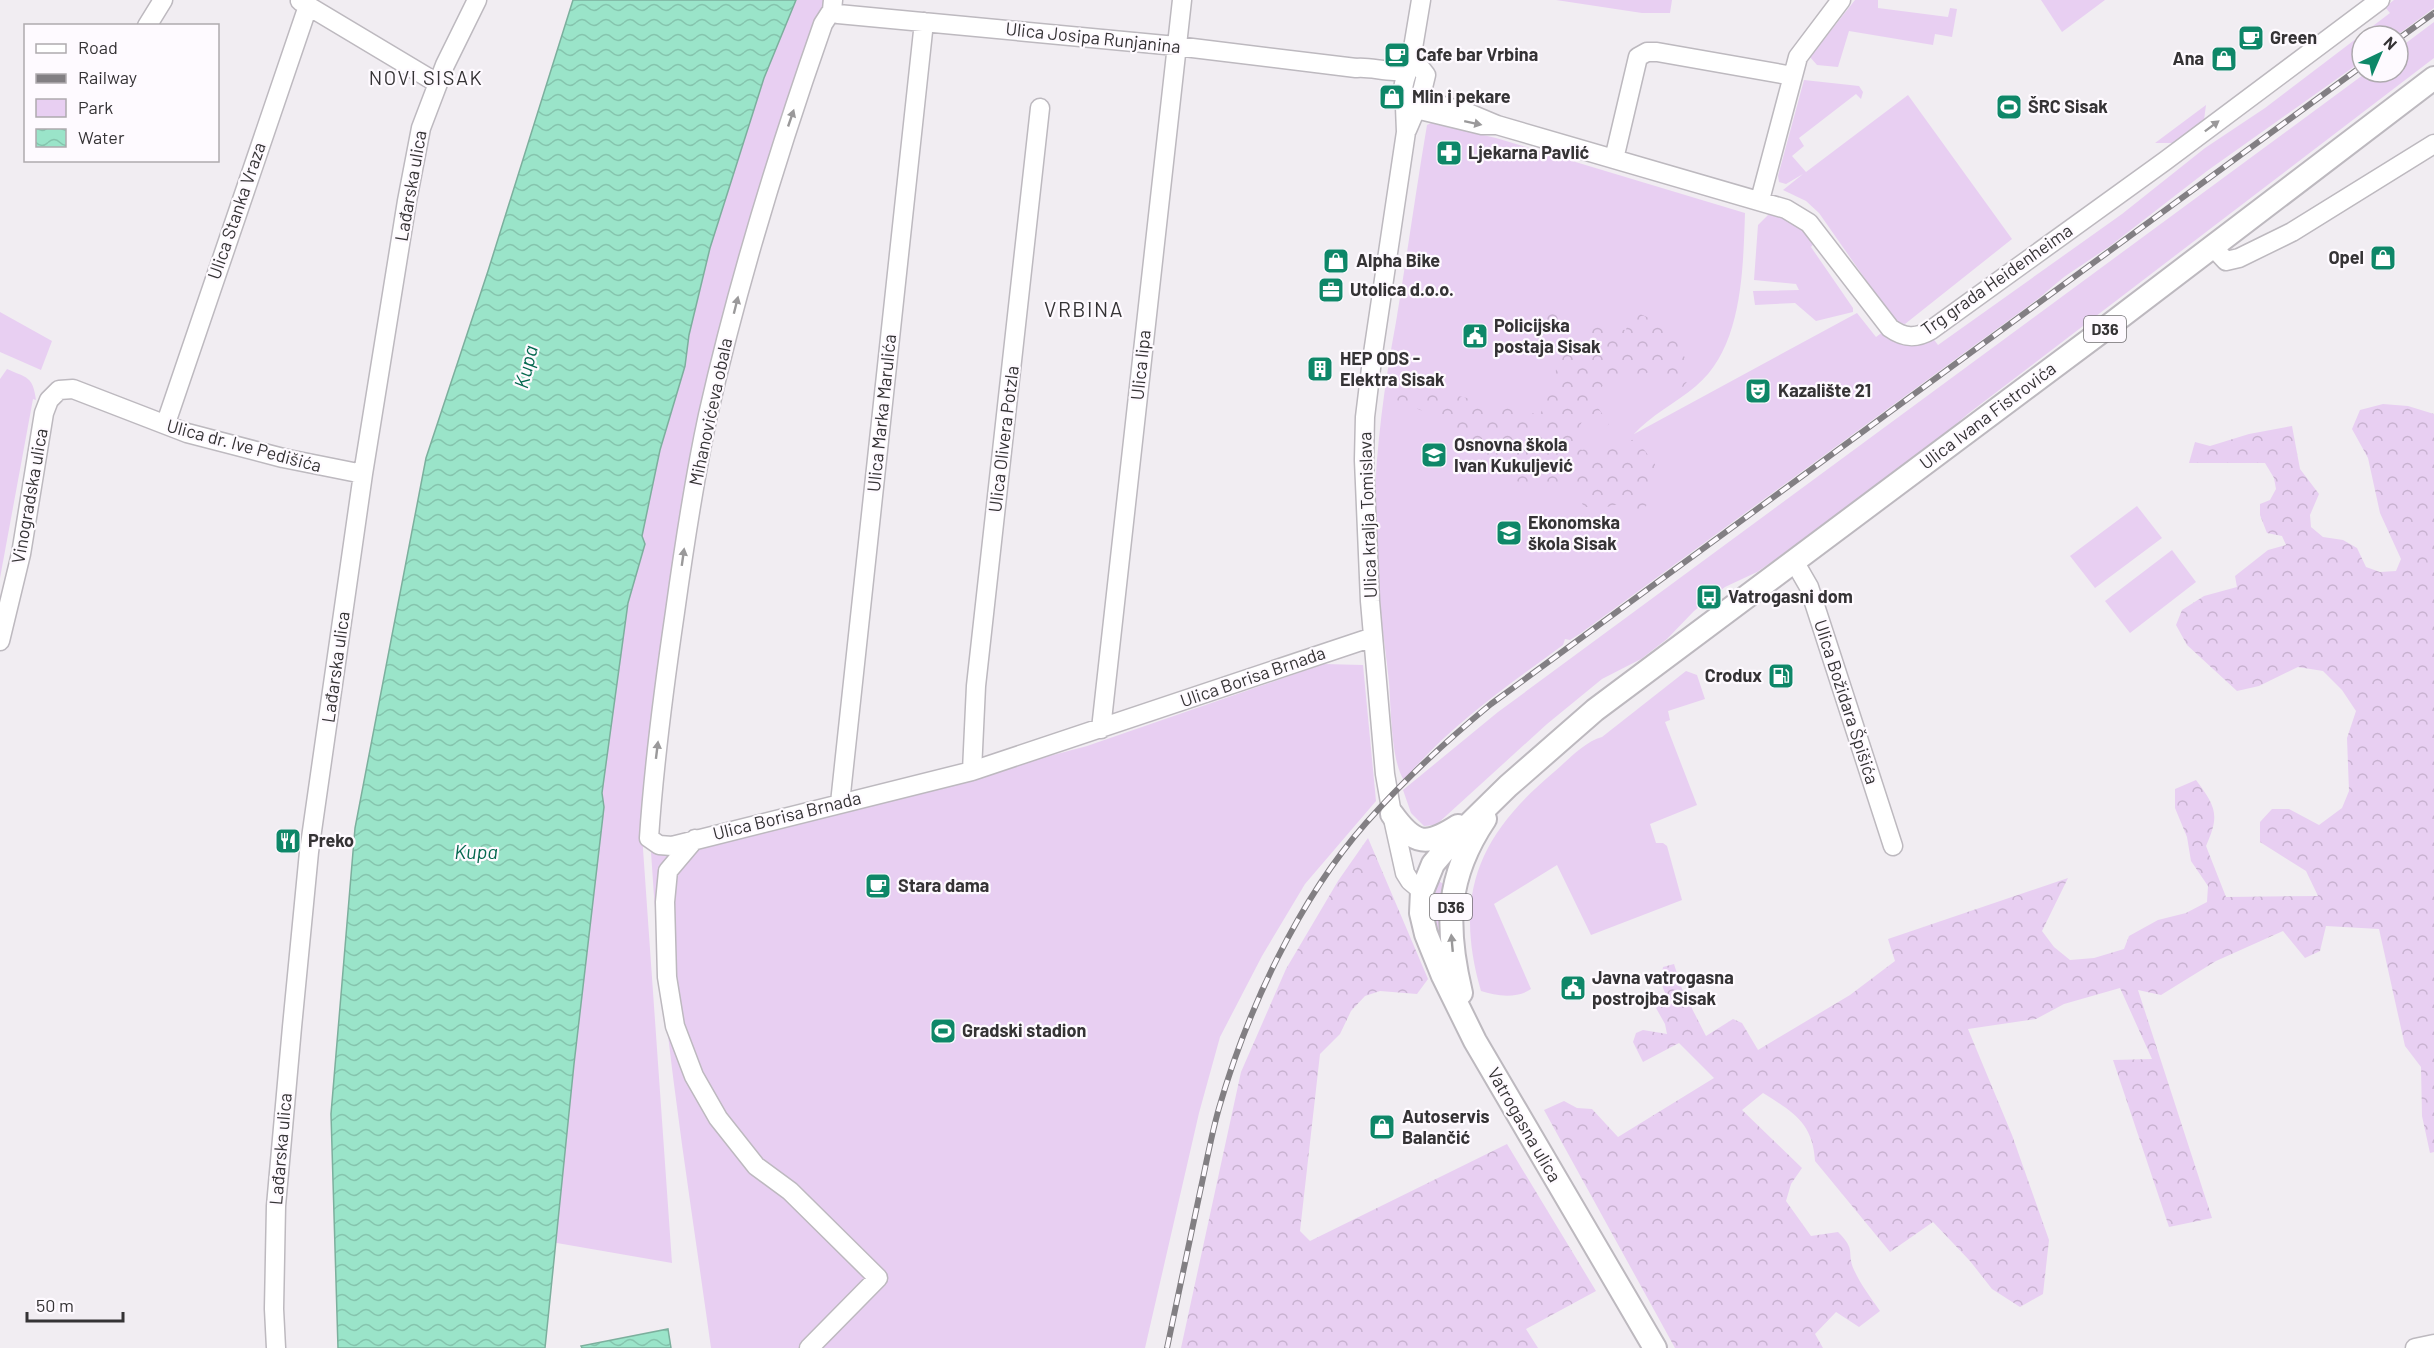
<svg xmlns="http://www.w3.org/2000/svg" width="2434" height="1348" viewBox="0 0 2434 1348" font-family="Barlow,sans-serif">
  <defs>
    <pattern id="forest-crowns" width="20" height="18" patternUnits="userSpaceOnUse" patternTransform="scale(1.5)"><rect width="20" height="18" fill="#e8cff2"/><path d="M2 6a3 3 0 1 1 6 0M12 15a3 3 0 1 1 6 0" fill="none" stroke="#c8b2d0"/></pattern>
    <pattern id="water-waves" width="16" height="10" patternUnits="userSpaceOnUse" patternTransform="scale(1.5)"><rect width="16" height="10" fill="#9ae4c9"/><path d="M0 5q4-4 8 0t8 0" fill="none" stroke="#85c4ad"/></pattern>
  </defs>
  <rect width="100%" height="100%" fill="#f1edf2"/>
  <path fill="#e8cff2" d="M693,0H827L771,151L728,294L695,439L669,583L652,734L643,849L672,1263L505,1234Z
    M1556,0H1672L1670,13H1642Z
    M1855,0H1878V8L1948,17L1950,8L1957,9L1952,37L1935,34L1933,45L1849,31L1838,67L1817,65L1810,57Z
    M2041,0H2105L2062,32Z
    M2394,0H2434V8L2396,36H2362V61L2207,171L2110,246L2064,277L2039,298L1581,633L1570,640L1565,639L1563,645C1507,686 1449,726 1404,780C1391,762 1391,707 1389,682C1384,633 1375,584 1374,534C1374,462 1383,392 1396,322C1407,256 1416,190 1427,125L1431,123L1496,138L1745,213C1743,268 1743,347 1696,386C1677,402 1650,416 1634,434L1857,313L1876,337L1884,331L1932,337L1938,345L2122,214L2205,148L2265,108L2390,13L2385,7Z
    M2434,22V58L1969,413L1929,447L1773,561L1757,572L1725,587L1694,611L1667,639L1641,659L1602,679L1547,724L1436,825L1424,826L1411,813L1403,790L1498,712L2367,72H2398V49Z
    M1804,80L1859,86L1863,92L1861,99L1856,94L1799,138L1804,146L1792,156L1806,172L1908,95L2012,239L1905,324L1899,323L1889,313L1819,213L1806,201L1783,190L1803,174L1786,184L1779,182L1778,176Z
    M2206,105L2204,120L2176,143H2155Z
    M1778,213L1797,221L1815,242L1811,247L1853,308V312L1816,321L1795,303L1755,305L1753,291L1799,290L1796,284L1754,280L1758,225L1769,214Z
    M0,312L52,341L41,370L0,352Z
    M7,369C27,378 33,376 36,400L33,399L0,578V379Z
    M2137,506L2162,538L2095,588L2070,556Z
    M2172,550L2196,582L2130,633L2105,601Z
    M1324,664L1363,665L1376,801L1305,884L1262,956L1220,1037L1199,1113L1145,1348H711C688,1183 661,1019 651,852L700,849L1087,746Z
    M1686,671L1697,675L1705,699L1668,711L1670,720L1665,722L1697,805L1650,824L1656,843H1663L1667,846L1682,900L1591,935L1557,865L1494,904L1531,989C1517,999 1496,996 1481,991C1453,894 1479,835 1554,772C1568,760 1584,742 1602,737Z
    M1435,879L1447,886L1442,950C1433,924 1424,906 1435,879Z"/>
  <path fill="url(#forest-crowns)" d="M1560,307L1570,316L1568,334L1581,352L1592,356L1584,333L1597,323L1613,329L1626,330L1631,310L1647,317L1657,316L1672,327L1692,375L1677,395L1659,374L1650,371L1636,380L1622,375L1606,381L1593,400L1609,424L1605,427L1585,414L1573,443L1582,450L1601,443L1610,448L1635,439L1655,463V483C1644,495 1650,506 1642,514L1623,503L1607,507H1584L1573,486L1544,491L1518,482L1440,418L1386,396L1389,377L1454,395L1540,415L1555,377L1560,338L1546,335L1538,316Z
    M2383,404L2408,406L2434,414V1152L2430,1153L2422,1116L2421,1067L2405,1046L2379,929L2326,926L2320,951L2305,958L2283,931L2216,961L2161,995L2138,990L2212,1218L2169,1227L2113,1060L2152,1059L2120,988L2064,1004L2036,1019L1968,1029L2012,1135L2049,1240L2043,1294L2020,1307L1992,1289L1970,1261L1933,1222L1890,1252L1815,1161C1813,1123 1793,1112 1763,1093L1742,1110L1802,1168L1791,1184L1786,1201L1811,1236L1838,1232C1857,1251 1846,1251 1854,1270C1861,1285 1871,1298 1880,1311L1859,1327L1836,1312L1815,1334L1823,1348H1675L1544,1110L1564,1101L1577,1108L1592,1109L1618,1137L1714,1078L1679,1043L1643,1062L1633,1042L1636,1033L1643,1030L1667,1034L1665,1024L1656,1008L1664,1002L1672,1004C1662,988 1660,986 1663,967L1674,964L1682,989L1706,1036L1733,1019L1742,1023L1758,1050L1850,995L1895,961L1888,939L2068,878L2042,931L2054,947L2070,960L2094,958L2124,949L2129,936L2158,920L2186,913L2207,902L2208,886L2191,861L2187,837L2175,808V789L2196,780C2216,807 2220,815 2206,846L2226,897L2318,896L2306,871L2260,842V822L2272,809H2289L2319,825L2342,808L2349,791L2347,738L2356,711L2342,690L2323,671L2298,667L2259,686L2237,691L2187,645L2176,625L2182,610L2204,596L2237,587L2235,576L2268,550L2286,545L2282,536L2267,533L2260,515V504L2270,500L2276,489L2274,478L2265,463H2189L2195,442L2210,446L2249,434L2292,426L2300,469L2319,494L2310,515L2311,527L2323,537L2343,540L2357,548L2366,567L2380,572L2396,571L2401,559L2380,513L2368,458L2352,429L2360,410Z
    M1368,838L1428,979L1417,994L1380,991L1365,996L1351,1011L1340,1034L1320,1054L1300,1231L1310,1241L1507,1144L1596,1291L1526,1329L1538,1348H1181L1241,1072L1286,969L1338,881Z"/>
  <path fill="url(#water-waves)" stroke="#7caf9d" stroke-width="1.5" d="M573,0H796L764,78L710,248L689,335L685,366L660,450L642,536L645,544L628,603L602,793L604,807L574,1064L545,1348H338L331,1114L355,828L426,458L488,271Z
    M668,1329L671,1348H582L581,1346Z"/>
  <g fill="none" stroke-linecap="round" stroke-linejoin="round">
    <g stroke="#bdb9bf" stroke-width="21">
      <path id="minor" d="M833,0L832,10L823,24C778,152 738,282 708,415C694,480 684,547 675,612C664,687 654,762 649,838L659,845L672,846L972,771L1373,637
        M300,1L437,83
        M832,10L838,14L1176,46L1356,68C1372,66 1393,75 1408,69
        M147,26L163,0
        M1413,65L1419,66L1426,75L1419,104L1416,109L1411,111C1397,102 1404,79 1410,66Z
        M1410,66L1421,0
        M1405,107L1406,132L1372,360L1365,417L1364,460L1370,601L1385,774L1392,814L1405,873L1410,881L1422,891
        M1497,125L1786,209L1809,223L1890,328C1904,338 1916,339 1931,330L2165,161L2380,0
        M1407,130L1416,109L1482,125H1497L1466,112L1431,103L1421,95
        M1614,159L1638,57L1647,52H1657L1793,76
        M1760,200L1798,57L1841,0
        M2213,247L2226,261L2239,258L2292,232L2434,144
        M168,417L308,6
        M1794,561L1809,587L1893,846
        M0,641L21,554L44,413L49,400L59,390L73,389L187,433L283,458L363,474
        M1101,729L1182,0
        M972,771L976,686L1040,108
        M840,803L924,22
        M695,839L668,871L665,902L667,977L675,1026L694,1076L718,1118L756,1166L790,1191L878,1278L809,1348
        M276,1348L274,1309L276,1206L292,1027L309,852L363,474L407,201L421,128L445,65L477,0
        M2415,1348L2434,1344"/>
    </g>
    <g stroke="#bdb9bf" stroke-width="26">
      <path id="major" d="M1392,814C1415,846 1427,846 1458,826
        M1461,993C1445,926 1446,877 1485,819
        M1655,1348L1475,1041L1443,976L1426,934L1421,913L1422,891L1433,864L1455,838L1508,786L1595,710L2102,331L2434,78"/>
    </g>
    <use href="#minor" stroke="#fff" stroke-width="18"/>
    <use href="#major" stroke="#fff" stroke-width="22"/>
    <g stroke="#827f83" stroke-width="6">
      <path id="rail" d="M2398,39L2434,13
        M1167,1348C1178,1296 1189,1244 1200,1192C1206,1165 1211,1136 1219,1108C1247,1011 1298,900 1366,823C1404,780 1446,741 1491,704L2362,66"/>
    </g>
    <use href="#rail" stroke="#fefaff" stroke-width="4" stroke-dasharray="11" stroke-linecap="butt"/>
  </g>
  <defs><path id="oneway-solid" d="M-6-.8H1V-3.2L6.5 0L1 3.2V.8H-6Z" transform="scale(1.5)"/></defs>
  <g fill="#9a999a">
    <use href="#oneway-solid" transform="translate(791 118) rotate(-71)"/>
    <use href="#oneway-solid" transform="translate(1473 123) rotate(12)"/>
    <use href="#oneway-solid" transform="translate(2212 126) rotate(-37)"/>
    <use href="#oneway-solid" transform="translate(736 305) rotate(-76)"/>
    <use href="#oneway-solid" transform="translate(683 557) rotate(-82)"/>
    <use href="#oneway-solid" transform="translate(657 750) rotate(-83)"/>
    <use href="#oneway-solid" transform="translate(1452 943) rotate(-95)"/>
  </g>
  <defs>
    <g id="cafe-square" transform="scale(1.35)"><rect x="-9" y="-9" width="18" height="18" rx="4" fill="#0e8768" stroke="#fefaff"/><path d="M-5.5-4.5H6V0H3Q3 3.5 0 3.5H-2.5Q-5.5 3.5-5.5 0ZM3-3.2v2h1.7v-2ZM-6 4.5H4V6H-6Z" fill="#fff"/></g>
    <g id="shop-square" transform="scale(1.35)"><rect x="-9" y="-9" width="18" height="18" rx="4" fill="#0e8768" stroke="#fefaff"/><path d="M-5-2.5h2.3a2.7 3.5 0 0 1 5.4 0H5L5.5 6h-11ZM-1.5-2.5h3a1.5 2.3 0 0 0-3 0Z" fill="#fff"/></g>
    <g id="stadium-square" transform="scale(1.35)"><rect x="-9" y="-9" width="18" height="18" rx="4" fill="#0e8768" stroke="#fefaff"/><path d="M0-5a6.5 5 0 1 0 0 10a6.5 5 0 1 0 0-10ZM-3.5-1.8h7v3.6h-7Z" fill="#fff"/></g>
    <g id="pharmacy-square" transform="scale(1.35)"><rect x="-9" y="-9" width="18" height="18" rx="4" fill="#0e8768" stroke="#fefaff"/><path d="M-2-6h4v4h4v4h-4v4h-4v-4h-4v-4h4Z" fill="#fff"/></g>
    <g id="office-square" transform="scale(1.35)"><rect x="-9" y="-9" width="18" height="18" rx="4" fill="#0e8768" stroke="#fefaff"/><path d="M-6-3h4V-5.5h4V-3h4V5H-6ZM-1-4.5V-3h2v-1.5ZM-6 0V1H6V0Z" fill="#fff"/></g>
    <g id="civic-square" transform="scale(1.35)"><rect x="-9" y="-9" width="18" height="18" rx="4" fill="#0e8768" stroke="#fefaff"/><path d="M-.6-6.5H3V-4.5H.6V-3L4-1V1h2V6H-6V1h2V-1L-.6-3ZM-1.2 2.5V6h2.4V2.5Z" fill="#fff"/></g>
    <g id="building-square" transform="scale(1.35)"><rect x="-9" y="-9" width="18" height="18" rx="4" fill="#0e8768" stroke="#fefaff"/><path d="M-4-6H4V6H1V3H-1V6H-4ZM-2.5-4.3h1.7v1.8h-1.7ZM.8-4.3h1.7v1.8H.8ZM-2.5-1h1.7V.8h-1.7ZM.8-1h1.7V.8H.8Z" fill="#fff"/></g>
    <g id="theatre-square" transform="scale(1.35)"><rect x="-9" y="-9" width="18" height="18" rx="4" fill="#0e8768" stroke="#fefaff"/><path d="M-5-5.5Q0-4 5-5.5V0Q5 5 0 6Q-5 5-5 0ZM-3.3-2.5H-1v1.5H-3.3ZM1-2.5H3.3v1.5H1ZM-2.8 1Q0 5.5 2.8 1Z" fill="#fff"/></g>
    <g id="school-square" transform="scale(1.35)"><rect x="-9" y="-9" width="18" height="18" rx="4" fill="#0e8768" stroke="#fefaff"/><path d="M0-5L7-2L0 1L-7-2ZM-4 1L0 2.5L4 1V4Q0 6-4 4Z" fill="#fff"/></g>
    <g id="bus-square" transform="scale(1.35)"><rect x="-9" y="-9" width="18" height="18" rx="4" fill="#0e8768" stroke="#fefaff"/><path d="M-5-6H5V4H4V6H2V4H-2V6H-4V4H-5ZM-3.5-4V0h7V-4ZM-3.5 1.2v1.5H-2V1.2ZM2 1.2v1.5H3.5V1.2Z" fill="#fff"/></g>
    <g id="fuel-square" transform="scale(1.35)"><rect x="-9" y="-9" width="18" height="18" rx="4" fill="#0e8768" stroke="#fefaff"/><path d="M-5.5-6h7V0h2V4h1.3V-2.5L3-4.5l.8-.8L6-3V5H2.5V1h-1V6h-7ZM-4.2-4.7v3.2H.2V-4.7Z" fill="#fff"/></g>
    <g id="restaurant-square" transform="scale(1.35)"><rect x="-9" y="-9" width="18" height="18" rx="4" fill="#0e8768" stroke="#fefaff"/><path d="M-5-6h1v4h1v-4h1v4h1v-4h1v5L-1.5 .5V6h-2V.5L-5-1ZM5-6V6H3V1.5H1.5Q1.5-4 5-6Z" fill="#fff"/></g>
  </defs>
  <g fill-rule="evenodd">
    <use href="#cafe-square" x="2251" y="38"/>
    <use href="#cafe-square" x="1397" y="55"/>
    <use href="#shop-square" x="2224" y="59"/>
    <use href="#shop-square" x="1392" y="97"/>
    <use href="#stadium-square" x="2009" y="107"/>
    <use href="#pharmacy-square" x="1449" y="153"/>
    <use href="#shop-square" x="2383" y="258"/>
    <use href="#shop-square" x="1336" y="261"/>
    <use href="#office-square" x="1331" y="290"/>
    <use href="#civic-square" x="1475" y="336"/>
    <use href="#building-square" x="1320" y="369"/>
    <use href="#theatre-square" x="1758" y="391"/>
    <use href="#school-square" x="1434" y="455"/>
    <use href="#school-square" x="1509" y="533"/>
    <use href="#bus-square" x="1709" y="597"/>
    <use href="#fuel-square" x="1781" y="676"/>
    <use href="#restaurant-square" x="288" y="841"/>
    <use href="#cafe-square" x="878" y="886"/>
    <use href="#civic-square" x="1573" y="988"/>
    <use href="#stadium-square" x="943" y="1031"/>
    <use href="#shop-square" x="1382" y="1127"/>
  </g>
  <g text-anchor="middle" stroke-width="4.5" stroke-linejoin="round" paint-order="stroke">
    <g fill="#fefaff" stroke="#716f72" stroke-width="1.5">
      <rect x="2084" y="316" width="42" height="26" rx="4.5"/>
      <rect x="1430" y="894" width="42" height="26" rx="4.5"/>
    </g>
    <g font-size="16" font-weight="bold" fill="#353335">
      <text x="2105" y="335">D36</text>
      <text x="1451" y="913">D36</text>
    </g>
    <g font-size="18" fill="#353335" stroke="#fefaff">
      <text transform="translate(1093 38) rotate(6)" y="6">Ulica Josipa Runjanina</text>
      <text transform="translate(411 186) rotate(-80)" y="6">Lađarska ulica</text>
      <text transform="translate(237 211) rotate(-71)" y="6">Ulica Stanka Vraza</text>
      <text transform="translate(1997 280) rotate(-35)" y="6">Trg grada Heidenheima</text>
      <text transform="translate(1141 365) rotate(-84)" y="6">Ulica lipa</text>
      <text transform="translate(711 412) rotate(-78)" y="6">Mihanovićeva obala</text>
      <text transform="translate(882 413) rotate(-84)" y="6">Ulica Marka Marulića</text>
      <text transform="translate(1988 416) rotate(-37)" y="6">Ulica Ivana Fistrovića</text>
      <text transform="translate(1004 439) rotate(-83)" y="6">Ulica Olivera Potzla</text>
      <text transform="translate(244 446) rotate(15)" y="6">Ulica dr. Ive Pedišića</text>
      <text transform="translate(30 496) rotate(-80)" y="6">Vinogradska ulica</text>
      <text transform="translate(1368 515) rotate(-92)" y="6">Ulica kralja Tomislava</text>
      <text transform="translate(336 667) rotate(-82)" y="6">Lađarska ulica</text>
      <text transform="translate(1253 677) rotate(-19)" y="6">Ulica Borisa Brnada</text>
      <text transform="translate(1846 702) rotate(72)" y="6">Ulica Božidara Špišića</text>
      <text transform="translate(787 816) rotate(-14)" y="6">Ulica Borisa Brnada</text>
      <text transform="translate(1524 1125) rotate(60)" y="6">Vatrogasna ulica</text>
      <text transform="translate(281 1149) rotate(-85)" y="6">Lađarska ulica</text>
    </g>
    <g font-size="18" font-weight="bold" fill="#353335" stroke="#fefaff" text-anchor="start">
      <text x="2270" y="44">Green</text>
      <text x="1416" y="61">Cafe bar Vrbina</text>
      <text x="2204" y="65" text-anchor="end">Ana</text>
      <text x="1412" y="103">Mlin i pekare</text>
      <text x="2028" y="113">ŠRC Sisak</text>
      <text x="1468" y="159">Ljekarna Pavlić</text>
      <text x="2364" y="264" text-anchor="end">Opel</text>
      <text x="1356" y="267">Alpha Bike</text>
      <text x="1350" y="296">Utolica d.o.o.</text>
      <text x="1494" y="332">Policijska<tspan x="1494" dy="21">postaja Sisak</tspan></text>
      <text x="1340" y="365">HEP ODS -<tspan x="1340" dy="21">Elektra Sisak</tspan></text>
      <text x="1778" y="397">Kazalište 21</text>
      <text x="1454" y="451">Osnovna škola<tspan x="1454" dy="21">Ivan Kukuljević</tspan></text>
      <text x="1528" y="529">Ekonomska<tspan x="1528" dy="21">škola Sisak</tspan></text>
      <text x="1728" y="603">Vatrogasni dom</text>
      <text x="1762" y="682" text-anchor="end">Crodux</text>
      <text x="308" y="847">Preko</text>
      <text x="898" y="892">Stara dama</text>
      <text x="1592" y="984">Javna vatrogasna<tspan x="1592" dy="21">postrojba Sisak</tspan></text>
      <text x="962" y="1037">Gradski stadion</text>
      <text x="1402" y="1123">Autoservis<tspan x="1402" dy="21">Balančić</tspan></text>
    </g>
    <g font-size="20" letter-spacing="1.5" fill="#353335" stroke="#fefaff">
      <text x="426" y="85">NOVI SISAK</text>
    </g>
    <g font-size="20" font-style="italic" fill="#04684f" stroke="#fefaff">
      <text transform="translate(526 367) rotate(-76)" y="7">Kupa</text>
      <text x="476" y="859">Kupa</text>
    </g>
    <g font-size="21" letter-spacing="1.5" fill="#353335" stroke="#fefaff">
      <text x="1084" y="317">VRBINA</text>
    </g>
  </g>
  <rect x="24" y="24" width="195" height="138" fill="#fefaff" stroke="#aeaaae" stroke-width="1.5"/>
  <rect x="36" y="44" width="30" height="9" fill="#ffffff" stroke="#aeaaae" stroke-width="1.5"/>
  <text x="78" y="54" font-size="18" fill="#353335">Road</text>
  <rect x="36" y="74" width="30" height="9" fill="#827f83" stroke="#aeaaae" stroke-width="1.5"/>
  <text x="78" y="84" font-size="18" fill="#353335">Railway</text>
  <rect x="36" y="99" width="30" height="18" fill="#e8cff2" stroke="#aeaaae" stroke-width="1.5"/>
  <text x="78" y="114" font-size="18" fill="#353335">Park</text>
  <rect x="36" y="129" width="30" height="18" fill="url(#water-waves)" stroke="#aeaaae" stroke-width="1.5"/>
  <text x="78" y="144" font-size="18" fill="#353335">Water</text>
  <g transform="translate(2380 54) rotate(44)"><circle r="28" fill="#fefaff" stroke="#aeaaae" stroke-width="1.5"/>
  <path d="M0-4.5L10 22L0 15L-10 22Z" fill="#0e8768"/>
  <text y="-9" font-size="16" font-weight="bold" text-anchor="middle" fill="#353335">N</text>
  </g>
  <path d="M27 1312v9h96v-9" fill="none" stroke="#353335" stroke-width="3"/>
  <text x="36" y="1312" font-size="18" fill="#353335" stroke="#fefaff" stroke-width="4.5" paint-order="stroke">50 m</text>
</svg>
